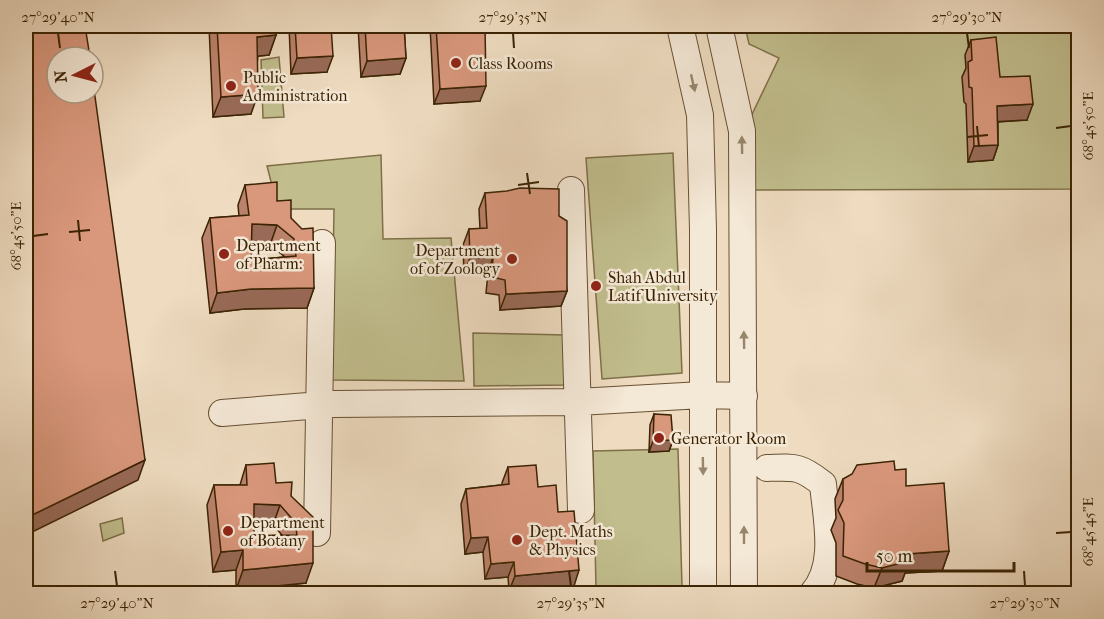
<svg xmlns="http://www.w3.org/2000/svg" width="1104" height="619" viewBox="0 0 1104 619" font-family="'IM FELL French Canon',serif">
  <rect width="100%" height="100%" fill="#eedbc0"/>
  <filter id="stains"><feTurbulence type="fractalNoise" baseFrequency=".00333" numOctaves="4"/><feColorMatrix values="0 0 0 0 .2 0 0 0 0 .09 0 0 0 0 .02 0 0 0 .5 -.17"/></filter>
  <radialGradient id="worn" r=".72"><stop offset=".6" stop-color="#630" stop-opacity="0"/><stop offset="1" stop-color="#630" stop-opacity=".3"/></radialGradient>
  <path fill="#c1bd8d" stroke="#7e7048" stroke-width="1.5" d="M745,26H1078V189L750,190L745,129L779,58L749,44Z
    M279,57L284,117L263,118L261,60Z
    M673,153L682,373L602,379L586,158Z
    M381,155L383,239L451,238L464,381L331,380L334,209H278L267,166Z
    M473,333L567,335L565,385L474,386Z
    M678,449L682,586L596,588L593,451Z
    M122,518L124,533L103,541L100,524Z"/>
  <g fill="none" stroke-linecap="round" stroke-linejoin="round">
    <g stroke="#685132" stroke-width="28">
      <path id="minor" d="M680,26L700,115L703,230V594
        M719,26L742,131L744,594
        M571,190L581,510
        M222,413L333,404L578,402L702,395L744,396
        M767,468C796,467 800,466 823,484C826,518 838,566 812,594
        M317,533L322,243"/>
    </g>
    <use href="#minor" stroke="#f4e8d6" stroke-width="26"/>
  </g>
  <path fill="#bb826b" stroke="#3b2303" stroke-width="1.5" fill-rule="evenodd" d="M209,26H275L276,35L269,55L258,56L251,114L213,117Z
    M289,26H331L327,72L291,74Z
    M358,26H404L406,58L400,74L361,77Z
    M430,26H485L480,101L434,104Z
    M1044,26H1067L1048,33Z
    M971,40L1000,77L1027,120L998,122V145L993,160L968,162L966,104L964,102L962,77L966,68L965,55Z
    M245,185L277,201L291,218L314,288L307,308L244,309L210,313L202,238L210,218L239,216L238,205ZM252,244L270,245L285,257L251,260Z
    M485,193L559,216L567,291L561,306L500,310L499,295L486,293L488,273L464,274L463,245L469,229H480L479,209Z
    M654,414L673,440L669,451L649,452L650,425Z
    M246,465L276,483L291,496L306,583L236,590V570L213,572L207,505L214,485H240ZM254,524L273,525L282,535L254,536Z
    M508,467L538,487L558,512L574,586L509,591L508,577L485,579L483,552L465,554L461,504L466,489L502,485V483Z
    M895,470L949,551L942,571L905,573L902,581L874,588L857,584L836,576V543L831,530L836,518L835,499L843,479Z"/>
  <path fill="#986a57" stroke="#3b2303" stroke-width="1.5" d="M1054,26H1067L1048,33L1050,27Z
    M276,35L269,55L250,57L257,37Z
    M333,56L327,72L291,74L297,58Z
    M406,58L400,74L361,77L367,61Z
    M486,86L480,101L434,104L440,89Z
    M258,94L251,114L213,117L221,97Z
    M1033,104L1027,120L991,122L997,106Z
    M998,145L993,160L968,162L974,146Z
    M252,224L277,225L270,245L245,244Z
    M493,257L488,273L464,274L470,258Z
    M314,288L307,308L244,309L210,313L217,293L251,289Z
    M567,291L561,306L500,310L506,294Z
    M673,440L669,451L649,452L653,441Z
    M145,460L138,480L26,535V518Z
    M254,504L280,505L273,525L246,524Z
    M488,537L483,552L465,554L471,538Z
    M243,550L236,570L213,572L221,552Z
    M949,551L942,571L905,573L902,581L874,588L882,568L907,554Z
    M514,562L508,577L485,579L491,564Z
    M313,563L306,583L236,590L243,570Z
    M579,570L574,586L509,591L515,576Z"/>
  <path fill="#d9977c" stroke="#3b2303" stroke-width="1.5" fill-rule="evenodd" d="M26,26H85L90,57H57V93H93V82L145,460L26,518Z
    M217,26H275L276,35L257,37L258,94L221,97Z
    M295,26H331L333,56L297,58Z
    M365,26H404L406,58L367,61Z
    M436,26H485L486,86L440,89Z
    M996,37L1000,77L1030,76L1033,104L997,106L998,145L974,146L972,88L969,87L968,62L972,60L971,40Z
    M277,182V201L291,200V218L302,229L313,228L314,288L251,289L217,293L210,218L249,215L245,185ZM252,224L277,225L294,239L296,256L251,260Z
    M520,188L559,189V216L567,221V291L506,294L505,280L492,277L493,257L470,258L469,229L487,228L485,193L507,191Z
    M654,414L671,415L673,440L653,441Z
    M894,461L895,470L906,469V486L944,483L949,551L907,554L909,561L882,568L865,564L843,556L844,523L838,510L843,500V479L852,474L857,465Z
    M274,463L276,483L292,482L291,496L313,517V563L243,570V550L221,552L214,485H247L246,465ZM254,504L280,505L295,522L297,535L254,536Z
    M536,465L538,487L556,485L558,512L574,511L579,570L515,576L514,562L491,564L488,537L471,538L466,489L509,484L508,467Z
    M555,590L556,594H503Z"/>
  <defs><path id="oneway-solid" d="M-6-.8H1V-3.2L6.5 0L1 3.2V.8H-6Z" transform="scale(1.5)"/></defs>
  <g fill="#98866c">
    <use href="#oneway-solid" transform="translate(693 83) rotate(77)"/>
    <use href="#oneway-solid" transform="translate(742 145) rotate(-91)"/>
    <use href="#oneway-solid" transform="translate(744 340) rotate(-91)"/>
    <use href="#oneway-solid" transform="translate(703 466) rotate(89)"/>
    <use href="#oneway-solid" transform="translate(744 535) rotate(-90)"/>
  </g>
  <path fill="none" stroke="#3b2303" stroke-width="2" d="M58,33L60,48M513,33L514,48M967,33L969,48M977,126L979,147M1056,128L1071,126M967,137L988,135M527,173L530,194M518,185L539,182M78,220L80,241M69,232L90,230M33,236L48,234M1056,533L1071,532M115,571L117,586M569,571L571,586M1024,571L1025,586"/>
  <g fill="#8f2418" stroke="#f4e8d6" stroke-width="2">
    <circle cx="456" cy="63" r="6"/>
    <circle cx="231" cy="86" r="6"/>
    <circle cx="224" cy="254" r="6"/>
    <circle cx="512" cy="259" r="6"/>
    <circle cx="596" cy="286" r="6"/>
    <circle cx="659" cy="438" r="6"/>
    <circle cx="228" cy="531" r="6"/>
    <circle cx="517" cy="540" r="6"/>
  </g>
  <g text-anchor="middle" stroke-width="5" stroke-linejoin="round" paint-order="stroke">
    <g font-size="16" fill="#3b2303" stroke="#f4e8d6" text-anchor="start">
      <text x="468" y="69">Class Rooms</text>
      <text x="243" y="83">Public<tspan x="243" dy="18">Administration</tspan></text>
      <text x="236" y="251">Department<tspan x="236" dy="18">of Pharm:</tspan></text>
      <text x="500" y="256" text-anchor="end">Department<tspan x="500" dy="18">of of Zoology</tspan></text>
      <text x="608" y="283">Shah Abdul<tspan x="608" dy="18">Latif University</tspan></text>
      <text x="671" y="444">Generator Room</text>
      <text x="240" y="528">Department<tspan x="240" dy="18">of Botany</tspan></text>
      <text x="529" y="537">Dept. Maths<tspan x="529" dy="18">&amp; Physics</tspan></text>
    </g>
  </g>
  <rect width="1104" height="619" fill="none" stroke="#eedbc0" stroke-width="66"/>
  <g transform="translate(75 75) rotate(264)"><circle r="28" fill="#f4e8d6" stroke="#aa9982" stroke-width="1.5"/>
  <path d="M0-4.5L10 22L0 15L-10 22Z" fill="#8f2418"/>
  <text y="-9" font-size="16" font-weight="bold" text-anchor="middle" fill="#3b2303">N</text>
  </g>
  <path d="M867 562v9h147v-9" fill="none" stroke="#3b2303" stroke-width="3"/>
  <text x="876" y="562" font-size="18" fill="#3b2303" stroke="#f4e8d6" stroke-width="4.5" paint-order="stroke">50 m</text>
  <rect x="33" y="33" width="1038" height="553" fill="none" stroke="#3b2303" stroke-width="2"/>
  <g font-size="15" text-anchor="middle" fill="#3b2303">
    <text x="58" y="22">27°29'40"N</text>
    <text x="513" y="22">27°29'35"N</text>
    <text x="967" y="22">27°29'30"N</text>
    <text transform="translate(1088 126) rotate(-90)" y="5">68°45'50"E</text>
    <text transform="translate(16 236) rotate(-90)" y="5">68°45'50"E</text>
    <text transform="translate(1088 532) rotate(-90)" y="5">68°45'45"E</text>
    <text x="117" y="608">27°29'40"N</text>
    <text x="571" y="608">27°29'35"N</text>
    <text x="1025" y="608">27°29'30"N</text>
  </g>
  <rect width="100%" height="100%" filter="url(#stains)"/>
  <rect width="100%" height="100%" fill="url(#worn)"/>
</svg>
